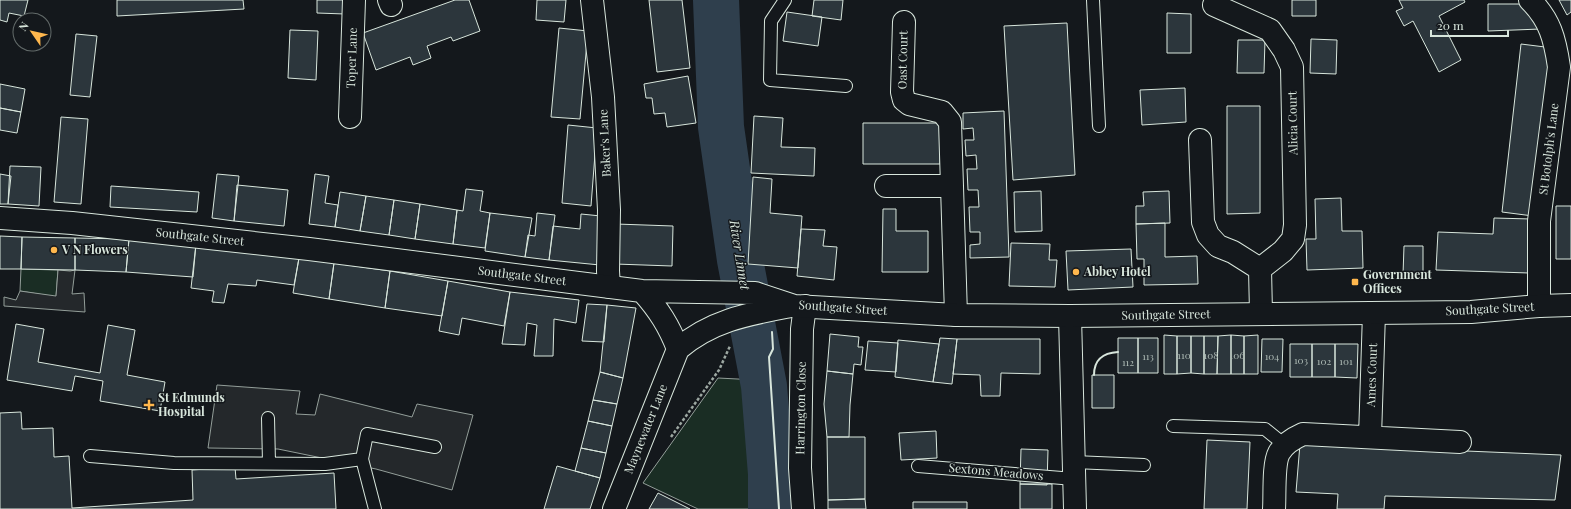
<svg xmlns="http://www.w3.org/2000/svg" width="1571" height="509" viewBox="0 0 1571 509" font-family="'Playfair Display',serif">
  <rect width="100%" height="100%" fill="#14181c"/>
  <path fill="#1a2d24" stroke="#939e99" d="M21,269L58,270L56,297L20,291Z
    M718,378L757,380L766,470L765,509H698L643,483Z"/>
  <path fill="#24282b" stroke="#939e99" d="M58,270L70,271L75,270L72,294L84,293L85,312L4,306V297L16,300L20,291L56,296Z
    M217,385L300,391L296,414L315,415L320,394L412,417L417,404L473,415L452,490L376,469L278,449L208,448Z"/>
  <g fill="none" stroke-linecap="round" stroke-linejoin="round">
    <path stroke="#2f3f4d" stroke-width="46" d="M716,0L721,127L740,260L764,386L771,474V509"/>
  </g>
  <path fill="#2c363c" stroke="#d8e6dc" d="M0,0H28L24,16L9,13L7,22L0,20Z
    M117,0H243L244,9L117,16Z
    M317,0H346L345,14L317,13Z
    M455,0H469L480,31L453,41L451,37L427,46L431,58L413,65L410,57L376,70L363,33Z
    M537,0H566L564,22L536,20Z
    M649,0H682L690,68L657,72Z
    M814,0H843L841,20L812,16Z
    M1292,0H1316V16H1292Z
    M1399,0H1464L1465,2L1439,16L1461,60L1439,72L1413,21L1404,26L1396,11L1403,8Z
    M1559,0H1571V12L1567,15Z
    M1488,4H1525L1541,29L1488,31Z
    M787,12L822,17L818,46L783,41Z
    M1167,13L1191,14V53H1167Z
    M1067,23L1075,175L1013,180L1004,26Z
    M559,28L588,31L580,119L551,117Z
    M290,30L318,31L316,80L288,78Z
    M76,34L97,36L90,97L70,95Z
    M1311,39L1337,40L1336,74L1310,73Z
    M1238,40H1265L1264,73H1237Z
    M1521,44L1553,48L1533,216L1502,212Z
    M688,76L696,123L667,127L665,113L654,114L652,98H646L644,84Z
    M0,84L25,89L21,112L0,108Z
    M1185,88L1186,122L1142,125L1140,90Z
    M1227,106H1260V213L1227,214Z
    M0,108L21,112L17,133L0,130Z
    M1004,111L1009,257L970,258V245L980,244V232H970L969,207H979L978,190H968L967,169H977L976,155L966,156L965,140H974L973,128L963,129V113Z
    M754,116L783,118L781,147L815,148L814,176L751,173Z
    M61,117L88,119L81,204L54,202Z
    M863,123H940V164H863Z
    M568,125L597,128L591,206L562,203Z
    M10,166L41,167L39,206L8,204Z
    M0,174L11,176L8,204H0Z
    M217,174L239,176L234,221L212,218Z
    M315,174L329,176L325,203L338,205L335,227L309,224Z
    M753,177L772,179L770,213L802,216L798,268L748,264Z
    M237,185L288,190L284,226L234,221Z
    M111,186L199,192L197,212L110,207Z
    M466,189L483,191L480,211L490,213L485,248L453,244L457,210L463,211Z
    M1041,191L1042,231L1015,232L1014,192Z
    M1169,191L1170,223L1136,224V206H1144L1143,192Z
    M340,192L366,196L360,231L335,227Z
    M366,196L394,200L389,235L360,231Z
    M1341,198L1342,231H1362L1363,268L1307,270L1306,239H1316L1315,199Z
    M394,200L420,204L415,239L389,235Z
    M420,204L457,210L453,244L415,239Z
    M1556,206H1571V259H1556Z
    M883,209H896V231H928V272H882Z
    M490,213L532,218L525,257L485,251Z
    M537,213L555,215L549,260L525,257L528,235L535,236Z
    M581,214L601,216L600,265L549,260L553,226L580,229Z
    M1494,218L1531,219L1529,273L1436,270L1438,232L1493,234Z
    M1165,223V257L1197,256L1198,284L1144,285V259H1137L1136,224Z
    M616,224L673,226L672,266L615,264Z
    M801,229L825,230L823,246L837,247L834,280L797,276Z
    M0,236L22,237L21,269H0Z
    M22,237L75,238V270L21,269Z
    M75,238L129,239L126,272L75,270Z
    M129,239L196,244L193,277L126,272Z
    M1011,243L1050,244L1049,260H1057L1055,287L1009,286Z
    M196,244L299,258L294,285L257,280L256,286L228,284L224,303L212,302L214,291L191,288Z
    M1404,246H1423V275H1403Z
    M1131,249L1133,287L1068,290L1066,251Z
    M299,258L334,263L329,299L293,293Z
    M334,263L390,271L385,308L329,299Z
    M390,271L448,281L442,316L385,308Z
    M448,281L510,292L504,326L462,318L459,335L439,331Z
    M510,292L579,300L576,323L554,319L553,356H534L537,325L527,323L525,345L502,344Z
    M587,304L607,305L604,342L582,341Z
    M607,305L636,308L623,378L600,372Z
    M16,324L44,329L38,362L100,373L108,325L135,330L127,375L165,382L160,411L100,401L103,381L75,376L72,391L7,380Z
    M830,334L859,337L858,347H863L861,365L854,364L853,374L827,371Z
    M1164,335L1177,336V374H1164Z
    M1231,335L1244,336V374H1231Z
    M1231,335V374H1217L1218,336Z
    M1258,335V374H1244V336Z
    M1177,336H1191V373L1177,374Z
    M1191,336H1204V374L1191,373Z
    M1204,336H1218L1217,374H1204Z
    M940,338L957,339L952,384L933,382Z
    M1118,338H1138V373H1118Z
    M1138,338H1158V373H1138Z
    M957,339H1040V374L1001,373L1000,396H981L980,375L953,374Z
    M1262,339H1283L1282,372H1261Z
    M898,340L939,344L933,382L895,377Z
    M868,341L898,343L896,372L865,370Z
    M1290,344H1312V377H1290Z
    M1312,344H1335V377H1312Z
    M1335,344H1358L1357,378L1335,377Z
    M827,371L853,374L850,405L849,437H827L824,404Z
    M600,372L623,378L617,404L593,400Z
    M1092,375H1114V408H1092Z
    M593,400L617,404L612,426L588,421Z
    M21,412L22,429L53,428L54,457L69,456L72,508L193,500L192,470L235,467L236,479L334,473L336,509H0V413Z
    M588,421L612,426L606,453L581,448Z
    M936,431L937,458L901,460L899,433Z
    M827,437H865V499L828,500Z
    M1207,440L1250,442L1247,509H1204Z
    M1300,444L1561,455L1555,500L1385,496L1384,509H1337L1338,494L1296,492Z
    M581,448L606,453L600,478L575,471Z
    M1021,449L1048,450L1047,485L1020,484Z
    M557,466L600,478L590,509H544Z
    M1020,484H1052V509H1020Z
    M658,493L690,509H649Z
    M865,499L866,509H828V500Z
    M913,502H967V509H913Z"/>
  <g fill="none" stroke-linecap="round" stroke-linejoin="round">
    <g stroke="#d8e6dc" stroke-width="14">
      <path id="service" d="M785,0L771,21L770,80L846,86
        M1093,0L1099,126
        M268,418L269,463
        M1173,426L1265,429L1286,446
        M90,456L174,463L325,464L362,459L375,509
        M362,459L367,434L435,447
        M1074,462L1144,465
        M918,466L1074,479"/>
    </g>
    <g stroke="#d8e6dc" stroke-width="24">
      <path id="minor" d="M389,0L391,5
        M592,0L603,97L609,210L608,271L609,287
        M1530,0C1550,20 1555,39 1559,67L1539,221V306
        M1214,5L1270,30L1284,50L1292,67L1295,225L1293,239L1283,251L1260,269
        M904,22L902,92L904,100L909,104L942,112L950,122L956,315
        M350,117L354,0
        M1200,140L1203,222L1208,235L1218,246L1233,252L1260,269L1261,313
        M886,186H952
        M1070,316L1075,509
        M1370,437L1374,313
        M803,509L800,468L802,329L805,306
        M1274,509C1275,496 1273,464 1279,453C1284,444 1294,438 1303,434L1460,442"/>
    </g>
    <g stroke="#d8e6dc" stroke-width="24">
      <path id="tertiary" d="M0,218L72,223L309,249L642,291L755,293L794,306L956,315L1070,316L1471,312L1539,306L1571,305
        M642,291C659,310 669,326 678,349
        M614,509L678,349C712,320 749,314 791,306"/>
    </g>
    <path stroke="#9da8a2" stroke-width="2.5" stroke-dasharray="3 2" stroke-linecap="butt" d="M671,437L719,370L730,346"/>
    <use href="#service" stroke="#14181c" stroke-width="12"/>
    <use href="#minor" stroke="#14181c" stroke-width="22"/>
    <use href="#tertiary" stroke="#14181c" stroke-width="22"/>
    <path stroke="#d8e6dc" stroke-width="2" d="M772,332L773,349L769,357L779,509
      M1094,375C1094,359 1103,353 1118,352"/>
  </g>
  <g fill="#ffb74d" stroke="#14181c" stroke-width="1.5">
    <circle cx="54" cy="250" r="4"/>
    <circle cx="1076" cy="272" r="4"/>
    <rect x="1351" y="278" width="8" height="8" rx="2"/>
    <path d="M147 399h4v4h4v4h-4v4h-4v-4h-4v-4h4z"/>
  </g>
  <g text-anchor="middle" stroke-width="3" stroke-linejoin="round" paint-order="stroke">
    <g font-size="10" fill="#adbab4">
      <text x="1184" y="359">110</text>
      <text x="1211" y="359">108</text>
      <text x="1237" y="359">106</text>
      <text x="1148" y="360">113</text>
      <text x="1272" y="360">104</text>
      <text x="1301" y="364">103</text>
      <text x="1324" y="365">102</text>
      <text x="1346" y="365">101</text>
      <text x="1128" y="366">112</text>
    </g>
    <g font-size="12" fill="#d8e6dc" stroke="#14181c">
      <text transform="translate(352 58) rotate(-88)" y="4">Toper Lane</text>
      <text transform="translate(903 60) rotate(-89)" y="4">Oast Court</text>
      <text transform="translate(1293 123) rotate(-91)" y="4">Alicia Court</text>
      <text transform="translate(605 143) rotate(-93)" y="4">Baker's Lane</text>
      <text transform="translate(1549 149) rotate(-83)" y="4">St Botolph's Lane</text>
      <text transform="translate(200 237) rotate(6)" y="4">Southgate Street</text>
      <text transform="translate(522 276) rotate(7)" y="4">Southgate Street</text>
      <text transform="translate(843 308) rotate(4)" y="4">Southgate Street</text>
      <text transform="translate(1490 309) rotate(-3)" y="4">Southgate Street</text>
      <text transform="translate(1166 315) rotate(-1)" y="4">Southgate Street</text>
      <text transform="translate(1372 375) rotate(-88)" y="4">Ames Court</text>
      <text transform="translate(801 408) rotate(-89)" y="4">Harrington Close</text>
      <text transform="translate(646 429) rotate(-68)" y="4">Maynewater Lane</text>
      <text transform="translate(996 472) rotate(5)" y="4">Sextons Meadows</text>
    </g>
    <g font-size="12" font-weight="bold" fill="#d8e6dc" stroke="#14181c" text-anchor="start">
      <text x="62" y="254">V N Flowers</text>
      <text x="1084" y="276">Abbey Hotel</text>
      <text x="1363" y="279">Government<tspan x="1363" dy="14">Offices</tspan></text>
      <text x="158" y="402">St Edmunds<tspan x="158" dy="14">Hospital</tspan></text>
    </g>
    <g font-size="13" font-style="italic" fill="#d8e6dc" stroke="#14181c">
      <text transform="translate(740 255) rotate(81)" y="5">River Linnet</text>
    </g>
  </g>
  <g transform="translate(32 32) rotate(304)"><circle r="19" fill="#14181c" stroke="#626a69"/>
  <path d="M0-3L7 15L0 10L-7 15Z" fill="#ffb74d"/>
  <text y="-6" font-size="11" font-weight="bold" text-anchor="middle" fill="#d8e6dc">N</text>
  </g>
  <path d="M1431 30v6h77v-6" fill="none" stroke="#d8e6dc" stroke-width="2"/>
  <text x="1437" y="30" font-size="12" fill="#d8e6dc" stroke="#14181c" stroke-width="3" paint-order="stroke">20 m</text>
</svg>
